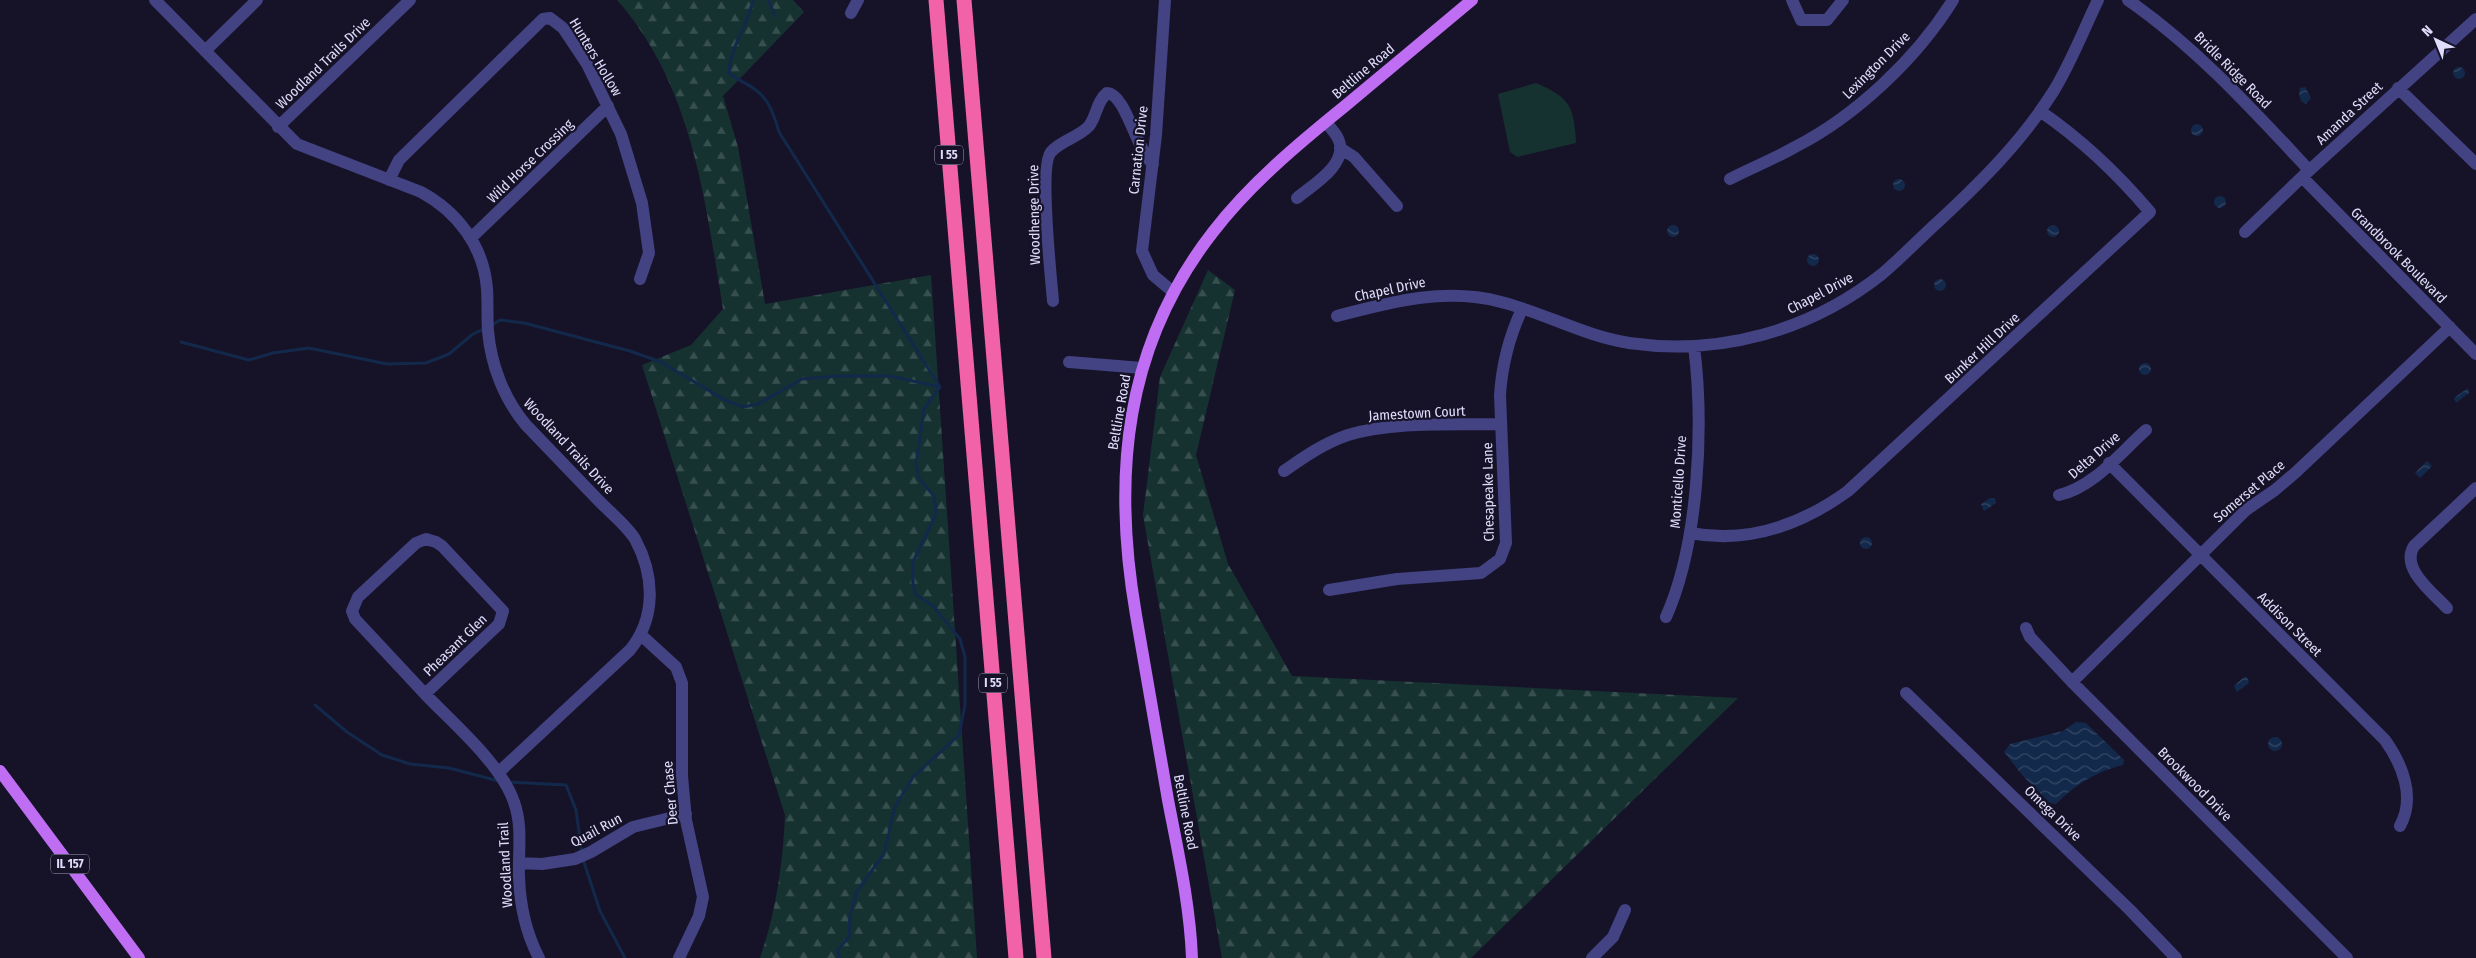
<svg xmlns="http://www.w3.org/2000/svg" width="2476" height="958" viewBox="0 0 2476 958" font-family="'Fira Sans Condensed',sans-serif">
  <defs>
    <pattern id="forest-firs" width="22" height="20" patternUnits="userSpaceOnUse" patternTransform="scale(1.25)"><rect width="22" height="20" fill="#163230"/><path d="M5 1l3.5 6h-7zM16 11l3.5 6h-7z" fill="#384f4f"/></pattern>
    <pattern id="water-waves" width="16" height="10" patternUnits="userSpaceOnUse" patternTransform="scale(1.25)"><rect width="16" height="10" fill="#13294b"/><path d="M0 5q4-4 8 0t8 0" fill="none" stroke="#354866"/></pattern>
  </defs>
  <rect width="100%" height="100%" fill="#161328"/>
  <path fill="#163230" d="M1536,83C1570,98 1574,106 1576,143L1517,157L1510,152L1498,94Z"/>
  <path fill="url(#forest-firs)" d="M617,0H793L804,12L723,96L738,147L765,304L931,275L977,958H760C776,912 783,864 785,815L642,365L691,345L723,309C705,200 693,86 617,0Z
    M1208,270L1235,290L1196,455L1228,564L1292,676L1738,698L1471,958H1222L1143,515L1160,377Z"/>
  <path fill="url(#water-waves)" d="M2453 73a6 6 0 1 1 12 0a6 6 0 1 1-12 0Z
    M2305,87L2311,98L2306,104L2301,101L2299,93L2300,88Z
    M2191 130a6 6 0 1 1 12 0a6 6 0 1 1-12 0Z
    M1893 185a6 6 0 1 1 12 0a6 6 0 1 1-12 0Z
    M2214 202a6 6 0 1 1 12 0a6 6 0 1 1-12 0Z
    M1667 231a6 6 0 1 1 12 0a6 6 0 1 1-12 0Z
    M2047 231a6 6 0 1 1 12 0a6 6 0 1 1-12 0Z
    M1807 260a6 6 0 1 1 12 0a6 6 0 1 1-12 0Z
    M1934 285a6 6 0 1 1 12 0a6 6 0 1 1-12 0Z
    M2139 369a6 6 0 1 1 12 0a6 6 0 1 1-12 0Z
    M2468,388L2469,393L2456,403L2454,398Z
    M2427,461L2432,466L2420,478L2415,473Z
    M1990,498H1995L1996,503L1984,511L1981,504Z
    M1860 543a6 6 0 1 1 12 0a6 6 0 1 1-12 0Z
    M2247,677L2249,683L2237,692L2234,686L2243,678Z
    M2076,722L2086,723L2124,760L2123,765C2095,772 2076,784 2056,804L2050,803L2023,776L2004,752L2010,744L2063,731Z
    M2268 744a7 7 0 1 1 14 0a7 7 0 1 1-14 0Z"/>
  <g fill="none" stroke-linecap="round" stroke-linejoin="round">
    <path stroke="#13294b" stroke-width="3" d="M753,0C748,25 730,47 729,73C737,80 745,82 753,88C769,98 774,115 779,132L940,387
      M768,0L775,16
      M492,325L500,320L524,323L630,351L661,362L723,399L743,407L758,404L802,379L839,376H890L940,387
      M181,342L249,360L273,353L309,348L387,364L426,363L449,354L473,334L484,329
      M315,705L347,732L382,755L410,764L449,768L499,781
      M508,782L566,785L576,810L582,853
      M583,859L600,911L625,958
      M840,958L837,951L849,937L850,915L857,891L884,854L895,807L913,777L959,735L965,705V657L960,639L933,606L916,595L913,584V562L936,514L934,496L919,478L916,465L924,409L940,387"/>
    <path stroke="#434283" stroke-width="12" d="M155,0L297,144L421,192C458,212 484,247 487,289C488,303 487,317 488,331C491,365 504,399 526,425C551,451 576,477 601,503C612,514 627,526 635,539C655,576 656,618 630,650L499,772
      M1165,0L1156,135L1142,251L1153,275L1173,292
      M1792,0L1801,20H1827L1843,0
      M2128,0C2197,48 2252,109 2309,170
      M851,13L858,0
      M205,51L257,0
      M2398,88L2476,164
      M278,127L410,0
      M1340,148L1354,157L1397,206
      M2302,177L2476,354
      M1730,179C1751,168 1774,159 1795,147C1856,116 1917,58 1953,0
      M389,180L399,160L543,19L550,18L563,28L587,64L621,134L642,203L649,253L640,279
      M1297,198C1311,186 1348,165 1339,141C1337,134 1330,128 1326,122
      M2245,232L2302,177L2476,19
      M472,237L608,106
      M1053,301C1051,278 1039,165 1051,152C1061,140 1078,138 1089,126C1097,116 1096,102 1107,93C1126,94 1136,150 1153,164
      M1337,316C1391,302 1445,287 1501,302C1545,313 1584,336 1629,343C1720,356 1810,331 1882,274C1902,257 1920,238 1940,220C1982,181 2022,141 2053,92C2070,65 2084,29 2098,0
      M1069,362L1142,368
      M2109,463L2385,740C2402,764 2416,797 2400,826
      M1284,471C1304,457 1324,443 1348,435C1394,421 1453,425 1501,424
      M2059,495C2094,487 2120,453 2146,430
      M1690,533C1748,544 1801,525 1848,491L2150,212C2117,173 2082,140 2040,111
      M426,539L436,542L442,546L503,611L499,624L425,694L355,619L352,611L358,597L416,543Z
      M1329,590L1397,579L1481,573L1500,559L1506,543L1500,395C1502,364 1509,337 1522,309
      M2447,608C2432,592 2400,568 2414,546L2476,488
      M1666,617C1699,543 1704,426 1694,346
      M2026,628L2030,637L2072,682L2347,958
      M641,635L676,667L682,683V776L686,820L703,897L699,916L679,958
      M2072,682L2246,510L2275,490L2295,473L2450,327
      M1906,693L2130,910L2176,958
      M425,694C454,724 501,764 514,802C523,827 518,852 519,877C520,905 526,933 539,958
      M519,863L542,864L575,859L591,852L633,827L686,814
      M1592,958L1613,937L1625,910"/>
    <path stroke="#bf6df3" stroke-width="12" d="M0,771L139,958
      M1192,958C1190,905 1178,852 1168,800C1157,738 1146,676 1136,615C1112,476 1124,346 1213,232C1250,184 1298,144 1345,106C1387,71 1430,35 1472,0"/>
    <path stroke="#f262a9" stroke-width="15" d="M936,0L1016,958
      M964,0L1044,958"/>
  </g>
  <g text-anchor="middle" stroke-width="4.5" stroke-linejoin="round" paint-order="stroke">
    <g fill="#161328" stroke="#a3a0bc" stroke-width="1">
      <rect x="935" y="145.5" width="28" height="19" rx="4"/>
      <rect x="979" y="673.5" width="28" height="19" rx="4"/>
      <rect x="51" y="854.5" width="38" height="19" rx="4"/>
    </g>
    <g font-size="12" font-weight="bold" fill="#e0ddfc">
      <text x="949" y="159">I 55</text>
      <text x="993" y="687">I 55</text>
      <text x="70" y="868">IL 157</text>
    </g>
    <g font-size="14" fill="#e0ddfc" stroke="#161328">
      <text transform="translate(596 57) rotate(59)" y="5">Hunters Hollow</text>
      <text transform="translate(323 63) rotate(-44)" y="5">Woodland Trails Drive</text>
      <text transform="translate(1876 65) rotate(-45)" y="5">Lexington Drive</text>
      <text transform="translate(2233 70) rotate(45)" y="5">Bridle Ridge Road</text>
      <text transform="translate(1363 71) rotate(-40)" y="5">Beltline Road</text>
      <text transform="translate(2349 113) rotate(-43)" y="5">Amanda Street</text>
      <text transform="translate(1138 150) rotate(-84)" y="5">Carnation Drive</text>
      <text transform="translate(530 161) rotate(-44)" y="5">Wild Horse Crossing</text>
      <text transform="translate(1034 215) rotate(-91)" y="5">Woodhenge Drive</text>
      <text transform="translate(2399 255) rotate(45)" y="5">Grandbrook Boulevard</text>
      <text transform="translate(1390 289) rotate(-12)" y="5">Chapel Drive</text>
      <text transform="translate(1820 293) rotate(-28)" y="5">Chapel Drive</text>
      <text transform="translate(1982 348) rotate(-43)" y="5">Bunker Hill Drive</text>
      <text transform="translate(1119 412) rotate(-80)" y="5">Beltline Road</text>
      <text transform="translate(1417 413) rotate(-3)" y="5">Jamestown Court</text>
      <text transform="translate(569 446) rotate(47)" y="5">Woodland Trails Drive</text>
      <text transform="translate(2094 455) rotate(-41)" y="5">Delta Drive</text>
      <text transform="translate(1678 482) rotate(-86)" y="5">Monticello Drive</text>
      <text transform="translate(2249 491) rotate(-40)" y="5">Somerset Place</text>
      <text transform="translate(1488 492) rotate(-91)" y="5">Chesapeake Lane</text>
      <text transform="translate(2290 624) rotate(45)" y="5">Addison Street</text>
      <text transform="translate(455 645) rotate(-44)" y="5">Pheasant Glen</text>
      <text transform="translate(2195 784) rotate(45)" y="5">Brookwood Drive</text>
      <text transform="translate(670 793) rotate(-95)" y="5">Deer Chase</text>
      <text transform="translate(1186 812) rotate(79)" y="5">Beltline Road</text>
      <text transform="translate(2053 813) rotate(44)" y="5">Omega Drive</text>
      <text transform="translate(596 830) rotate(-28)" y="5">Quail Run</text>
      <text transform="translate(505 865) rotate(-93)" y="5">Woodland Trail</text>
    </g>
  </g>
  <g transform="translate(2436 40) rotate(316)" stroke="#161328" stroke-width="4" paint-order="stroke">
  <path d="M0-4L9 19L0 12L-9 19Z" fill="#e0ddfc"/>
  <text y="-8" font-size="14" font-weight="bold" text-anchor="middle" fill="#e0ddfc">N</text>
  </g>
</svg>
